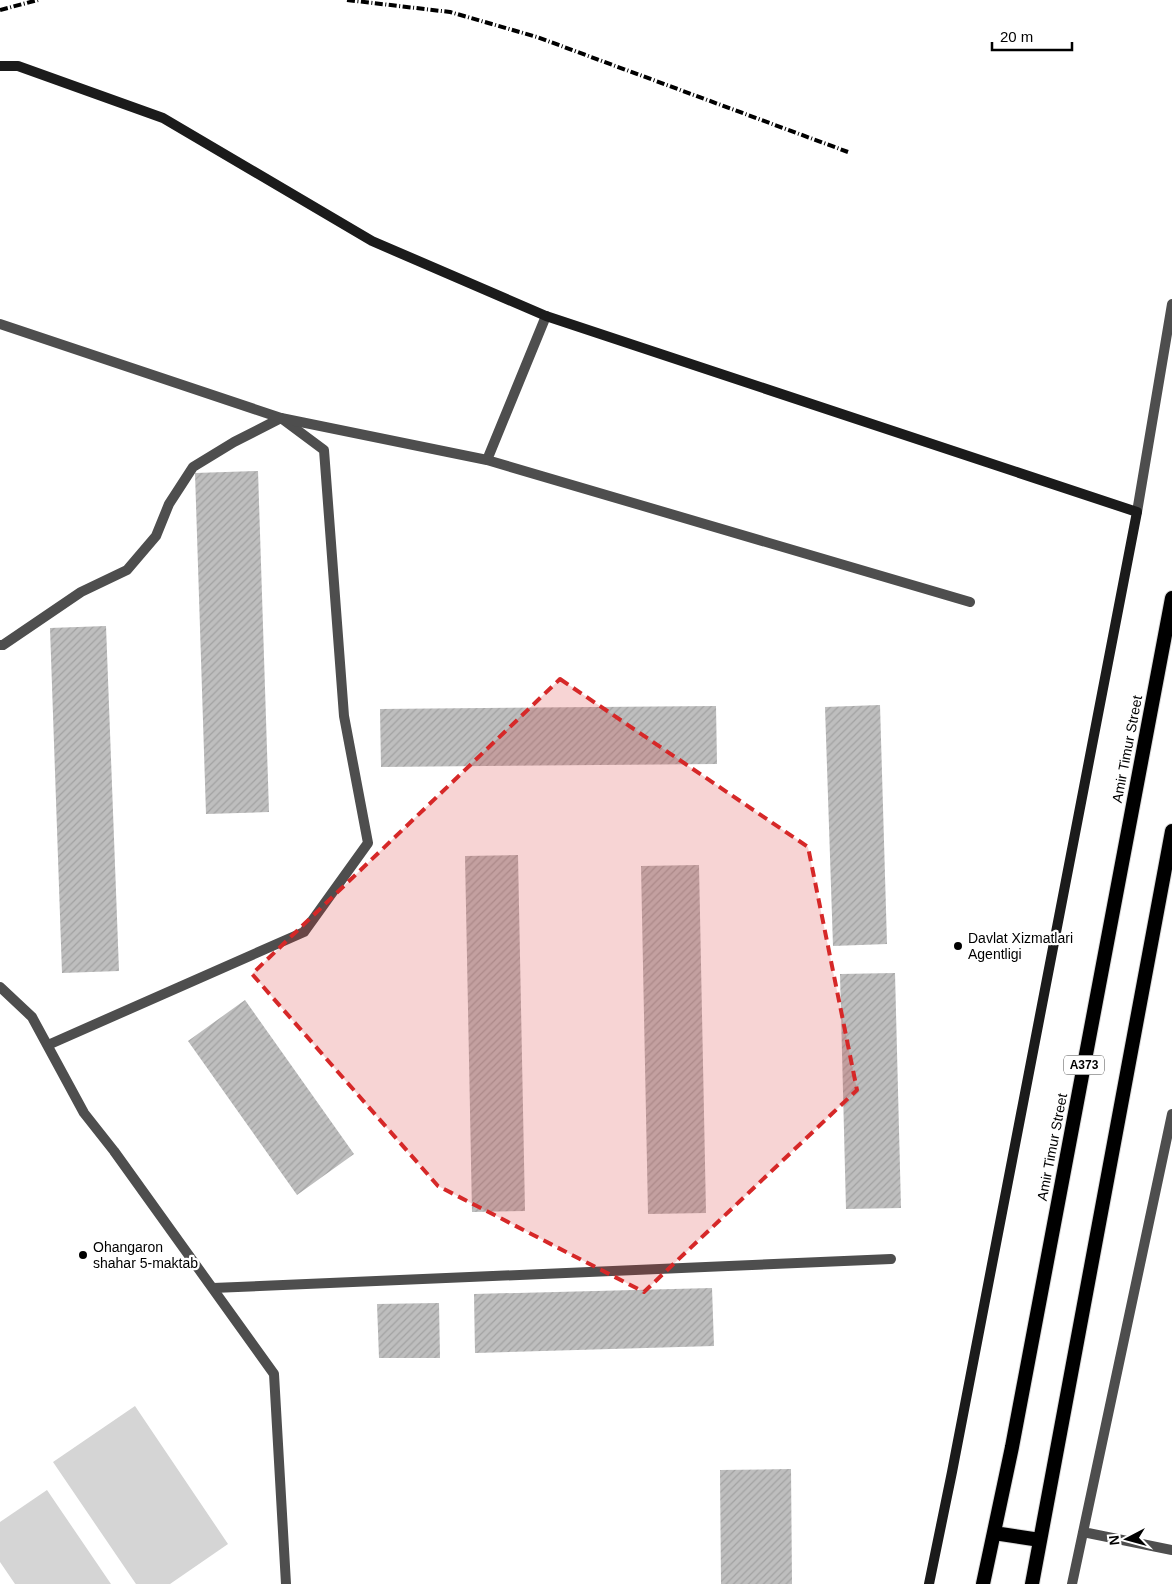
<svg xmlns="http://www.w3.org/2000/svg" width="1172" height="1584" viewBox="0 0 1172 1584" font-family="Helvetica,sans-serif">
  <defs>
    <pattern id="building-hatch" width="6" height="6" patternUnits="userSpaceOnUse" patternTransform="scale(1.25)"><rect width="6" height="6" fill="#bebebe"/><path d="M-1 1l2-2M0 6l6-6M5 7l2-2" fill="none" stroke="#a2a2a2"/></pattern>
  </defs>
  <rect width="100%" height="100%" fill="#fff"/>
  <path fill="#d5d5d5" d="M135,1406L228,1544L170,1584H136L53,1462Z
    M47,1490L111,1584H15L0,1562V1522Z"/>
  <path fill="url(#building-hatch)" d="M258,471L269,812L206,814L195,473Z
    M106,626L119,971L62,973L50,628Z
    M880,705L887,944L833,946L825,707Z
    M716,706L717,764L381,767L380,709Z
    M518,855L525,1211L472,1212L465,856Z
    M699,865L706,1213L648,1214L641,866Z
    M895,973L901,1208L846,1209L840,974Z
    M245,1000L354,1154L297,1195L188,1041Z
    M712,1288L714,1346L475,1353L474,1294Z
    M439,1303L440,1358H379L377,1304Z
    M791,1469L792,1584H721L720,1470Z"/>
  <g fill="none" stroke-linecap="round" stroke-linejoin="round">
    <g stroke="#dbdbdb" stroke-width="16">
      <path id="trunk" d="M994,1533L1040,1540
        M983,1584L1012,1447L1172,598
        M1032,1584L1172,831"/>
    </g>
    <path stroke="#4e4e4e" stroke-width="10" d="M0,645H3L81,592L127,570L156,536L169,504L193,467L234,442L281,418L324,450L344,716L368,843L304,932L48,1045
      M0,987L32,1017L84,1113L114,1151L274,1374L286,1584
      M213,1288L891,1259"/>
    <path stroke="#4e4e4e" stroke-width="10" d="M0,324L281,418L487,460L970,602
      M487,460L546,316
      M1137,512L1172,304
      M1083,1532L1172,1550
      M1072,1584L1172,1114"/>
    <path stroke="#1b1b1b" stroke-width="10" d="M0,66H18L163,118L372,241L546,316L1137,512L952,1472L929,1584"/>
    <use href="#trunk" stroke="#000" stroke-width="14"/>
    <path stroke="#000" stroke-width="4" stroke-dasharray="8 2.5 1 2.5" stroke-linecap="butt" d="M347,0L450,12L537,37L848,152
      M0,10L38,0"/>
  </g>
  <path fill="#d62828" fill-opacity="0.2" stroke="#d62828" stroke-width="4" stroke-dasharray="10 6" stroke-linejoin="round" d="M560,679L808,847L857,1090L644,1292L438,1186L252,974Z"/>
  <g fill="#000" stroke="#fff" stroke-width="2">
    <circle cx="958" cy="946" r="5"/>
    <circle cx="83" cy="1255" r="5"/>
  </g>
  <g text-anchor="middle" stroke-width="4.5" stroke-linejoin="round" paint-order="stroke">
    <rect fill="#fff" stroke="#4c4c4c" stroke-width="1" x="1064" y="1055.5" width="40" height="19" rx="4"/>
    <g font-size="12" font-weight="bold" fill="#000">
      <text x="1084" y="1069">A373</text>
    </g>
    <g font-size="14" fill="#000" stroke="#fff">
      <text transform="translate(1127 749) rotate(-79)" y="5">Amir Timur Street</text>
      <text transform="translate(1052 1147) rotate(-79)" y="5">Amir Timur Street</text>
    </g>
    <g font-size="14" fill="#000" stroke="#fff" text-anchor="start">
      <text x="968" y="943">Davlat Xizmatlari<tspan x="968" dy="16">Agentligi</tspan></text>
      <text x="93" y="1252">Ohangaron<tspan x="93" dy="16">shahar 5-maktab</tspan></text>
    </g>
  </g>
  <g transform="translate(1127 1539) rotate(264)" stroke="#ffffff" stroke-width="4" paint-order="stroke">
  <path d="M0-4L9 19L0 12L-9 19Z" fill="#000000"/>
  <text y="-8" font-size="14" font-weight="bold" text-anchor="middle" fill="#000000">N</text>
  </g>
  <path d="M992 42v8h80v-8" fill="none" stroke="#000000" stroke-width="2.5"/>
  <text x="1000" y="42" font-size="15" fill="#000000" stroke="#ffffff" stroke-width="4" paint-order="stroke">20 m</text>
</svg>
